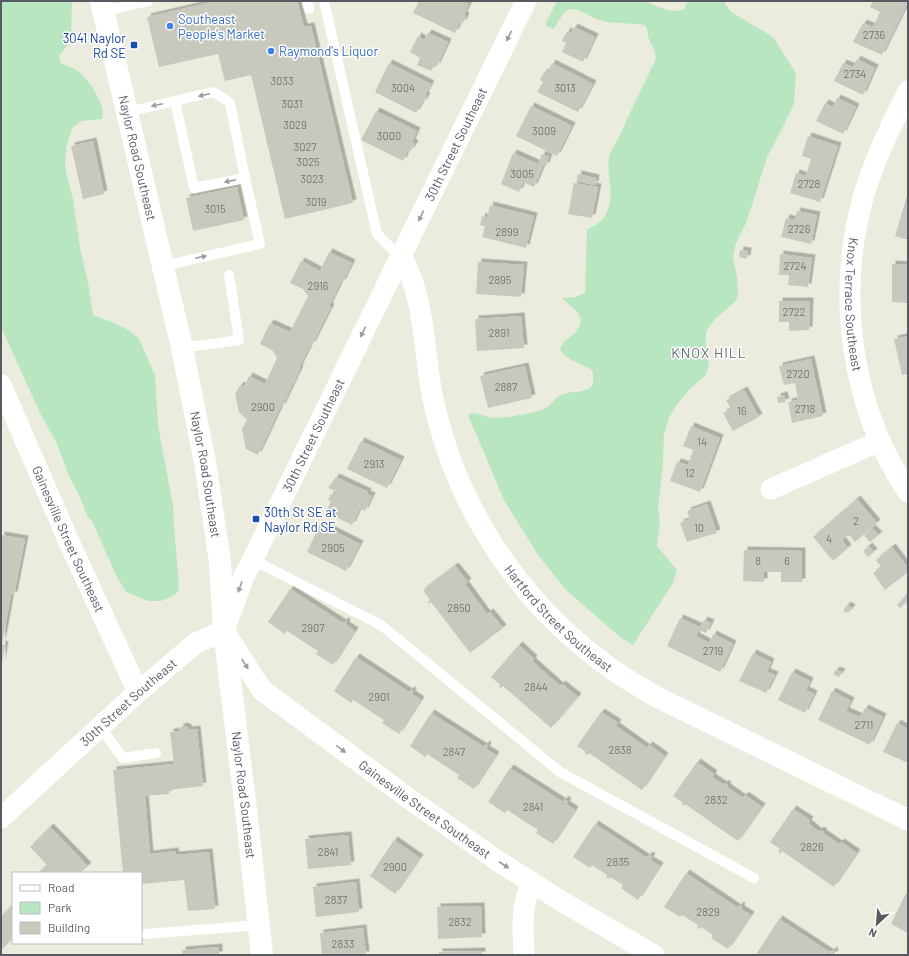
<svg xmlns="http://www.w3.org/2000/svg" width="909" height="956" viewBox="0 0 909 956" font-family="Barlow,sans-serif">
  <defs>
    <filter id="shadow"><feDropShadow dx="3.5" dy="-3.5" stdDeviation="0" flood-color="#0004"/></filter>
  </defs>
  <rect width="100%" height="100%" fill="#ececde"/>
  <path fill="#b8e6c1" d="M1,1H72L71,41L59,56L61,63C65,65 71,67 75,69C87,77 107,104 102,119L82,121L73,127L67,144L65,162L66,172L73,199L80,247L89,288L93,315C109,321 126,326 139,339L155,375L158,425L173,506L174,526L179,586V590L174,595L161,601H148L126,592L116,575L92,521L88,517L79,495L69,476L56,442L41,415L1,327Z
    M557,1H643L667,10L677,11L684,9L688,1H725L724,2L731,12L773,37L796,73L794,104L782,129L767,157L747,221L736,243L733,256L737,277L738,295L735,302L715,319L706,332V347L709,366L705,376L690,389L678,403L669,418L664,434L663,462L658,509L660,522L657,546L677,570L673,583L633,645L620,637L566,590L538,555L504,500L468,415L471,413C479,413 487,418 495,418C505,418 536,413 544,409C551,406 554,398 561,395C576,388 599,398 592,370C581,363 567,361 560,350C564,336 574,338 578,328C580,326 580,322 581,319L578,313L562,298L575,297L585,293L587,229C598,224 604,221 608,209C615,193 606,175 609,158C611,150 617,141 621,133C632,108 644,83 656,59L655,52L648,37L647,28L644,25L639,24C626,23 609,24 596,19C589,16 576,6 568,10C561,13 559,24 553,29L546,26V23Z"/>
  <path fill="#c9c8bd" filter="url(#shadow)" d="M216,1H297L304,27L311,26L353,203L285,219L251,75L225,81L218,54L159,67L147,17Z
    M419,1H462L469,4L464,15L466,16L463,23L460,22L455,33L413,13Z
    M873,1H905L908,2L882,55L853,42L863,23L873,27L880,12L870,7Z
    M574,27L595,37L583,62L562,52L566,43L562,41L567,31L571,33Z
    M428,33L448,42L437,66L434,65L431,71L417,65L420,58L410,52L418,36L424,40Z
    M857,59L875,68L863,95L834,81L843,63L853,67Z
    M389,63L431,84L425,95L427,96L423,103L422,102L416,113L375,92Z
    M552,63L593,84L578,112L537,92L543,82L540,80L544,72L547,73Z
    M837,98L856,107L843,134L816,121L825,103L833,107Z
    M531,106L572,126L557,156L516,136Z
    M376,111L417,131L412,142L415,144L411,151L408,150L403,161L361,140Z
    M808,136L838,146L820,202L790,193L796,173L806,176L811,159L802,156Z
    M93,141L104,194L83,199L71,146Z
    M513,153L538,164L542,154L549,157L546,166H543L534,187L523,182L519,192L501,184Z
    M578,174L596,178L595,185L577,181Z
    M574,183L598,187L592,218L568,214Z
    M237,187L244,220L193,231L186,198Z
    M908,192V240L895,236Z
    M490,205L534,216L526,248L482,237L485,226L480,225L482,216L487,218Z
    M797,211L817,215L811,244L781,237L786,218L795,220Z
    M740,250L748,251L747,259L739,257Z
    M329,252L352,263L342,283L341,282L329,306L331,307L312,345L311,344L299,368L300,369L282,407L281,406L258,455L246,449L242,429L247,420L239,412L235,394L240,385L244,387L249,376L265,384L277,358L273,351L260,344L270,323L290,332L308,296L303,289L290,283L301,261L320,271Z
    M780,254L812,258L808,287L788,285L789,275H779Z
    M478,262L524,265L521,297L476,294Z
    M892,264L908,265V303L892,302Z
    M779,301H810L809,330L789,331V322H779Z
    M521,316L524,348L477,351L475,319Z
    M908,336V374L902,375L894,339Z
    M811,359L823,416L792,423L788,402L798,400L795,383L784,385L779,366Z
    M525,366L532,398L488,408L480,376Z
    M744,390L759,417L733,431L723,413L731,409L726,400Z
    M784,395L786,402L778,403L777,397Z
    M691,426L720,438L700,492L670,481L677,462L688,465L693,450L683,446Z
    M361,441L401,460L387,488L347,469Z
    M336,477L368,492L367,494L372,496L365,511L360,508L352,525L326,512L331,501L328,500L331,494L334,496L336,491L328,488Z
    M857,499L877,523L855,542L849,535L842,540L848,548L833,561L813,537Z
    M707,504L717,533L687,542L680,523L690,519L687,511Z
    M320,524L360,544L346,571L307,552Z
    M872,528L879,535L870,542L864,535Z
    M1,535L25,539L14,595H11L2,644L5,645L2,663Z
    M869,546L874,552L868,557L863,551Z
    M892,547L908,568V572L885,590L873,573L881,567L876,560Z
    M744,550L802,551V582H781V572H773L764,571V582L743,581Z
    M455,566L468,582L465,584L487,614L490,612L503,628L470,653L431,602L429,604L428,602L430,600L423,590Z
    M290,589L343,623L345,621L347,622L346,625L355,631L333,665L316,654L318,651L287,631L285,634L268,622Z
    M908,593V605L902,599Z
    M902,600L905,603L900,608L897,605Z
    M847,605L852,608L848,613L843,611Z
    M680,618L700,627L704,620L711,623L706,633L699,630L696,636L709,643L713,634L733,644L720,672L667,646Z
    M519,645L534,659L532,661L560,686L562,684L578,697L551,728L503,686L501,688L499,687L500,685L491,677Z
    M753,653L771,662L767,672L775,675L766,693L739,681Z
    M356,657L409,692L411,690L413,691L412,694L421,700L399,734L382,723L384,720L353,700L351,703L334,691Z
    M836,670L842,672L839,677L833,674Z
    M792,672L810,681L806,690L814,694L805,713L778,700Z
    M832,691L851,701L846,711L860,717L865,708L883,717L870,745L818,720Z
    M601,712L618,723L616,726L647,748L649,745L665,756L642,790L589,753L588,755L585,754L586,752L577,746Z
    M431,713L484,747L486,744L488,746L486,749L496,755L474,789L457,778L459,775L427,754L425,757L410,746Z
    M897,723L908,729V763L883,752Z
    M183,726L187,727L189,730L197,729L203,786L169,790V794L145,796L150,854L175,851L176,855L209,852L215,909L188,911L184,880L141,884V873H123L113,770L174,764L170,732L179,731L180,728Z
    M697,762L714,774L712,777L724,785L725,783L728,786L727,787L743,798L745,795L762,807L738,841L685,804L684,806L682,804L683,803L673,796Z
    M510,768L563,802L565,799L568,802L566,804L575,810L553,844L536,833L538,830L507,810L505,813L488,802Z
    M793,809L810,820L808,823L819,832L820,830L824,832L823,833L839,844L841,842L857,853L834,887L782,851L781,854L778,852L780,849L770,842Z
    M595,824L647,858L649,855L652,857L650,860L660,866L638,900L621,888L623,885L610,877L609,879L606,877L607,875L592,865L590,868L573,857Z
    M50,827L88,866L80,873H38L47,865L30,847Z
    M348,835L351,865L308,869L305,839Z
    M394,840L420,858L395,894L370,876Z
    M686,873L738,908L740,905L742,907L741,909L751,915L728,949L711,938L713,935L701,927L700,929L697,927L698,925L682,915L680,917L664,907Z
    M356,882L359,912L316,917L313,887Z
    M906,893L908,894V933L891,924Z
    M13,905V938L1,950V916Z
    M481,906L482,937L438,939L437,907Z
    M779,919L831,953L833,950L835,952L834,955H760L757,953Z
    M363,928L366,955H322L320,933Z
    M219,947V955H183L182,950Z
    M482,951V955H439V952Z"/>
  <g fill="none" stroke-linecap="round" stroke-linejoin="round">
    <path stroke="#fff" stroke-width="10" d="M307,1L309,9
      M324,1L377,234L392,249L401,256
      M103,11L148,1
      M175,101L213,92L230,103L245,178
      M127,112L175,101L194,188L245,178L260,244L163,266
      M182,348L239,340L229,275
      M253,560L381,625L560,772L754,878
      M100,727L123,758L156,753
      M146,934L259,925"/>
    <g stroke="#fff" stroke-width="21">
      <path id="s1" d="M908,91C891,126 874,160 863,198C836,296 851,407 908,492"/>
      <path id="s2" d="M401,256C426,299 423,351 433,399C457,510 521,605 613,670C627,680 642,688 657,697L908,820"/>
      <path id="s3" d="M1,385L70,544L138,692"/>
      <path d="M771,489L880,441"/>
      <path id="s4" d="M224,631L262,690L408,798L498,861L561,901L654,955"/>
      <path id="s5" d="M1,818L138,692L196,643L224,631L244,576L250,565L370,319L526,1"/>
      <path d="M524,955C523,929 520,908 532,883"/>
    </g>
    <path stroke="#fff" stroke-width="22" id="s6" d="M101,1L182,348L205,462L220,562L224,631L247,818L262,955"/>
  </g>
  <defs><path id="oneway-solid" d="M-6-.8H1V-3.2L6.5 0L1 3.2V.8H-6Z"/></defs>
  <g fill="#9b9ca0">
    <use href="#oneway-solid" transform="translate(509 36) rotate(116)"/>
    <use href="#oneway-solid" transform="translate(204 95) rotate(167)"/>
    <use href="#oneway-solid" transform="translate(157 105) rotate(168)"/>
    <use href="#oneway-solid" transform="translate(230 181) rotate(169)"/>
    <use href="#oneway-solid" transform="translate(421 216) rotate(116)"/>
    <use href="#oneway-solid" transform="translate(201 257) rotate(-12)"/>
    <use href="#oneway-solid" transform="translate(363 332) rotate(116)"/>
    <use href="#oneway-solid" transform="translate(240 587) rotate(110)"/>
    <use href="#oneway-solid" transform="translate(245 664) rotate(57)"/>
    <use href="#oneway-solid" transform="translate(341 749) rotate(37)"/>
    <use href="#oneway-solid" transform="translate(504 865) rotate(33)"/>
  </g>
  <g fill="#3f7fe0" stroke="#fff" stroke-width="1.5">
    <circle cx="170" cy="26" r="4"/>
    <circle cx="271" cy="51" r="4"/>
  </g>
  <g fill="#1a4fb4" stroke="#fff" stroke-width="1.5">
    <rect x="130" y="41" width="8" height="8" rx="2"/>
    <rect x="252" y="515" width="8" height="8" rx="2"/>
  </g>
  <g text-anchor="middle" stroke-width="3" stroke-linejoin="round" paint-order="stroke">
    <g font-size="11" fill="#747678">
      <text x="874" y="39">2736</text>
      <text x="855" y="78">2734</text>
      <text x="282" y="85">3033</text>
      <text x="403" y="92">3004</text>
      <text x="565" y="92">3013</text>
      <text x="292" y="108">3031</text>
      <text x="295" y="129">3029</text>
      <text x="544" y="135">3009</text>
      <text x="389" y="140">3000</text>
      <text x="305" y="151">3027</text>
      <text x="308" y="166">3025</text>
      <text x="522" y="178">3005</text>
      <text x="312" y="183">3023</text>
      <text x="809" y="188">2728</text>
      <text x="316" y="206">3019</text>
      <text x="215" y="213">3015</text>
      <text x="799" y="233">2726</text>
      <text x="507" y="236">2899</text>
      <text x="795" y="270">2724</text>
      <text x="500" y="284">2895</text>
      <text x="318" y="290">2916</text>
      <text x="794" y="316">2722</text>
      <text x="499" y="337">2891</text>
      <text x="798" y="378">2720</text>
      <text x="506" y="391">2887</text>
      <text x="263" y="411">2900</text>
      <text x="805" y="413">2718</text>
      <text x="742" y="415">16</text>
      <text x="702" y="446">14</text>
      <text x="374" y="468">2913</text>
      <text x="690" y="477">12</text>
      <text x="856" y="525">2</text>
      <text x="699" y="532">10</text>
      <text x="829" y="543">4</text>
      <text x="333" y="552">2905</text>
      <text x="758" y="565">8</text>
      <text x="787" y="565">6</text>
      <text x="459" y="612">2850</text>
      <text x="313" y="632">2907</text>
      <text x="713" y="655">2719</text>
      <text x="536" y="691">2844</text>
      <text x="379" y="701">2901</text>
      <text x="864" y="729">2711</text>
      <text x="620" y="754">2838</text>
      <text x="454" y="756">2847</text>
      <text x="716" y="804">2832</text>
      <text x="533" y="811">2841</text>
      <text x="812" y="851">2826</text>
      <text x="328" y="856">2841</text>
      <text x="618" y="866">2835</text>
      <text x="395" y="871">2900</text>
      <text x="336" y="904">2837</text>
      <text x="708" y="916">2829</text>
      <text x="460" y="926">2832</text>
      <text x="343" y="948">2833</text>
    </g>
    <g font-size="13" fill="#366cbe" stroke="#fff" text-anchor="start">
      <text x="178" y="24">Southeast<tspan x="178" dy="15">People's Market</tspan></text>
      <text x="279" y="56">Raymond's Liquor</text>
    </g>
    <g font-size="13" fill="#164399" stroke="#fff" text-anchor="end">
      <text x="126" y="43">3041 Naylor<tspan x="126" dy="15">Rd SE</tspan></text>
      <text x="264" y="517" text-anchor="start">30th St SE at<tspan x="264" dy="15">Naylor Rd SE</tspan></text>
    </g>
    <g font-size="13" fill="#585a61" stroke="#fff">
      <text dy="5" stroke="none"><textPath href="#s5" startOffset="832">30th Street Southeast</textPath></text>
      <text dy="5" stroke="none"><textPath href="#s6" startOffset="161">Naylor Road Southeast</textPath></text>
      <text dy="5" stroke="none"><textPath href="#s1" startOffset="224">Knox Terrace Southeast</textPath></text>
      <text dy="5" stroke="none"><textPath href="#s5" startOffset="508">30th Street Southeast</textPath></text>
      <text dy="5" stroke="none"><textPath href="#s6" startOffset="485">Naylor Road Southeast</textPath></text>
      <text dy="5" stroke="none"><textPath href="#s3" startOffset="168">Gainesville Street Southeast</textPath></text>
      <text dy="5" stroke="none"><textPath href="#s2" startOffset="405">Hartford Street Southeast</textPath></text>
      <text dy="5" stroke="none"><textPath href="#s5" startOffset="172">30th Street Southeast</textPath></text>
      <text dy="5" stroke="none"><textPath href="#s6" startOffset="808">Naylor Road Southeast</textPath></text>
      <text dy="5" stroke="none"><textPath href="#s4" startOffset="272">Gainesville Street Southeast</textPath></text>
    </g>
    <g font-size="14" letter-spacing="1" fill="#696c73" stroke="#fff">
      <text x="709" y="358">KNOX HILL</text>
    </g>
  </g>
  <rect width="909" height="956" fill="none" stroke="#585a61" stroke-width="4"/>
  <rect x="12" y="872" width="130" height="72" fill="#ffffff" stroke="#bcbdc0"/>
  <rect x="20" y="885" width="20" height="6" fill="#ffffff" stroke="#bcbdc0"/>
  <text x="48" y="892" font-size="12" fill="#585a61">Road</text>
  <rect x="20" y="902" width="20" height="12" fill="#b8e6c1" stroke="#bcbdc0"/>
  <text x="48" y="912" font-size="12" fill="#585a61">Park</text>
  <rect x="20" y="922" width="20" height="12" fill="#c9c8bd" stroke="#bcbdc0"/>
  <text x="48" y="932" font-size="12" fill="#585a61">Building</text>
  <g transform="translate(877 924) rotate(206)" stroke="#ffffff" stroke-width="3" paint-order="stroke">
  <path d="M0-3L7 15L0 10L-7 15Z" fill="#585a61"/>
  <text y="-6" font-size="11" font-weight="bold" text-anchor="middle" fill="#585a61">N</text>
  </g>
</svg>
